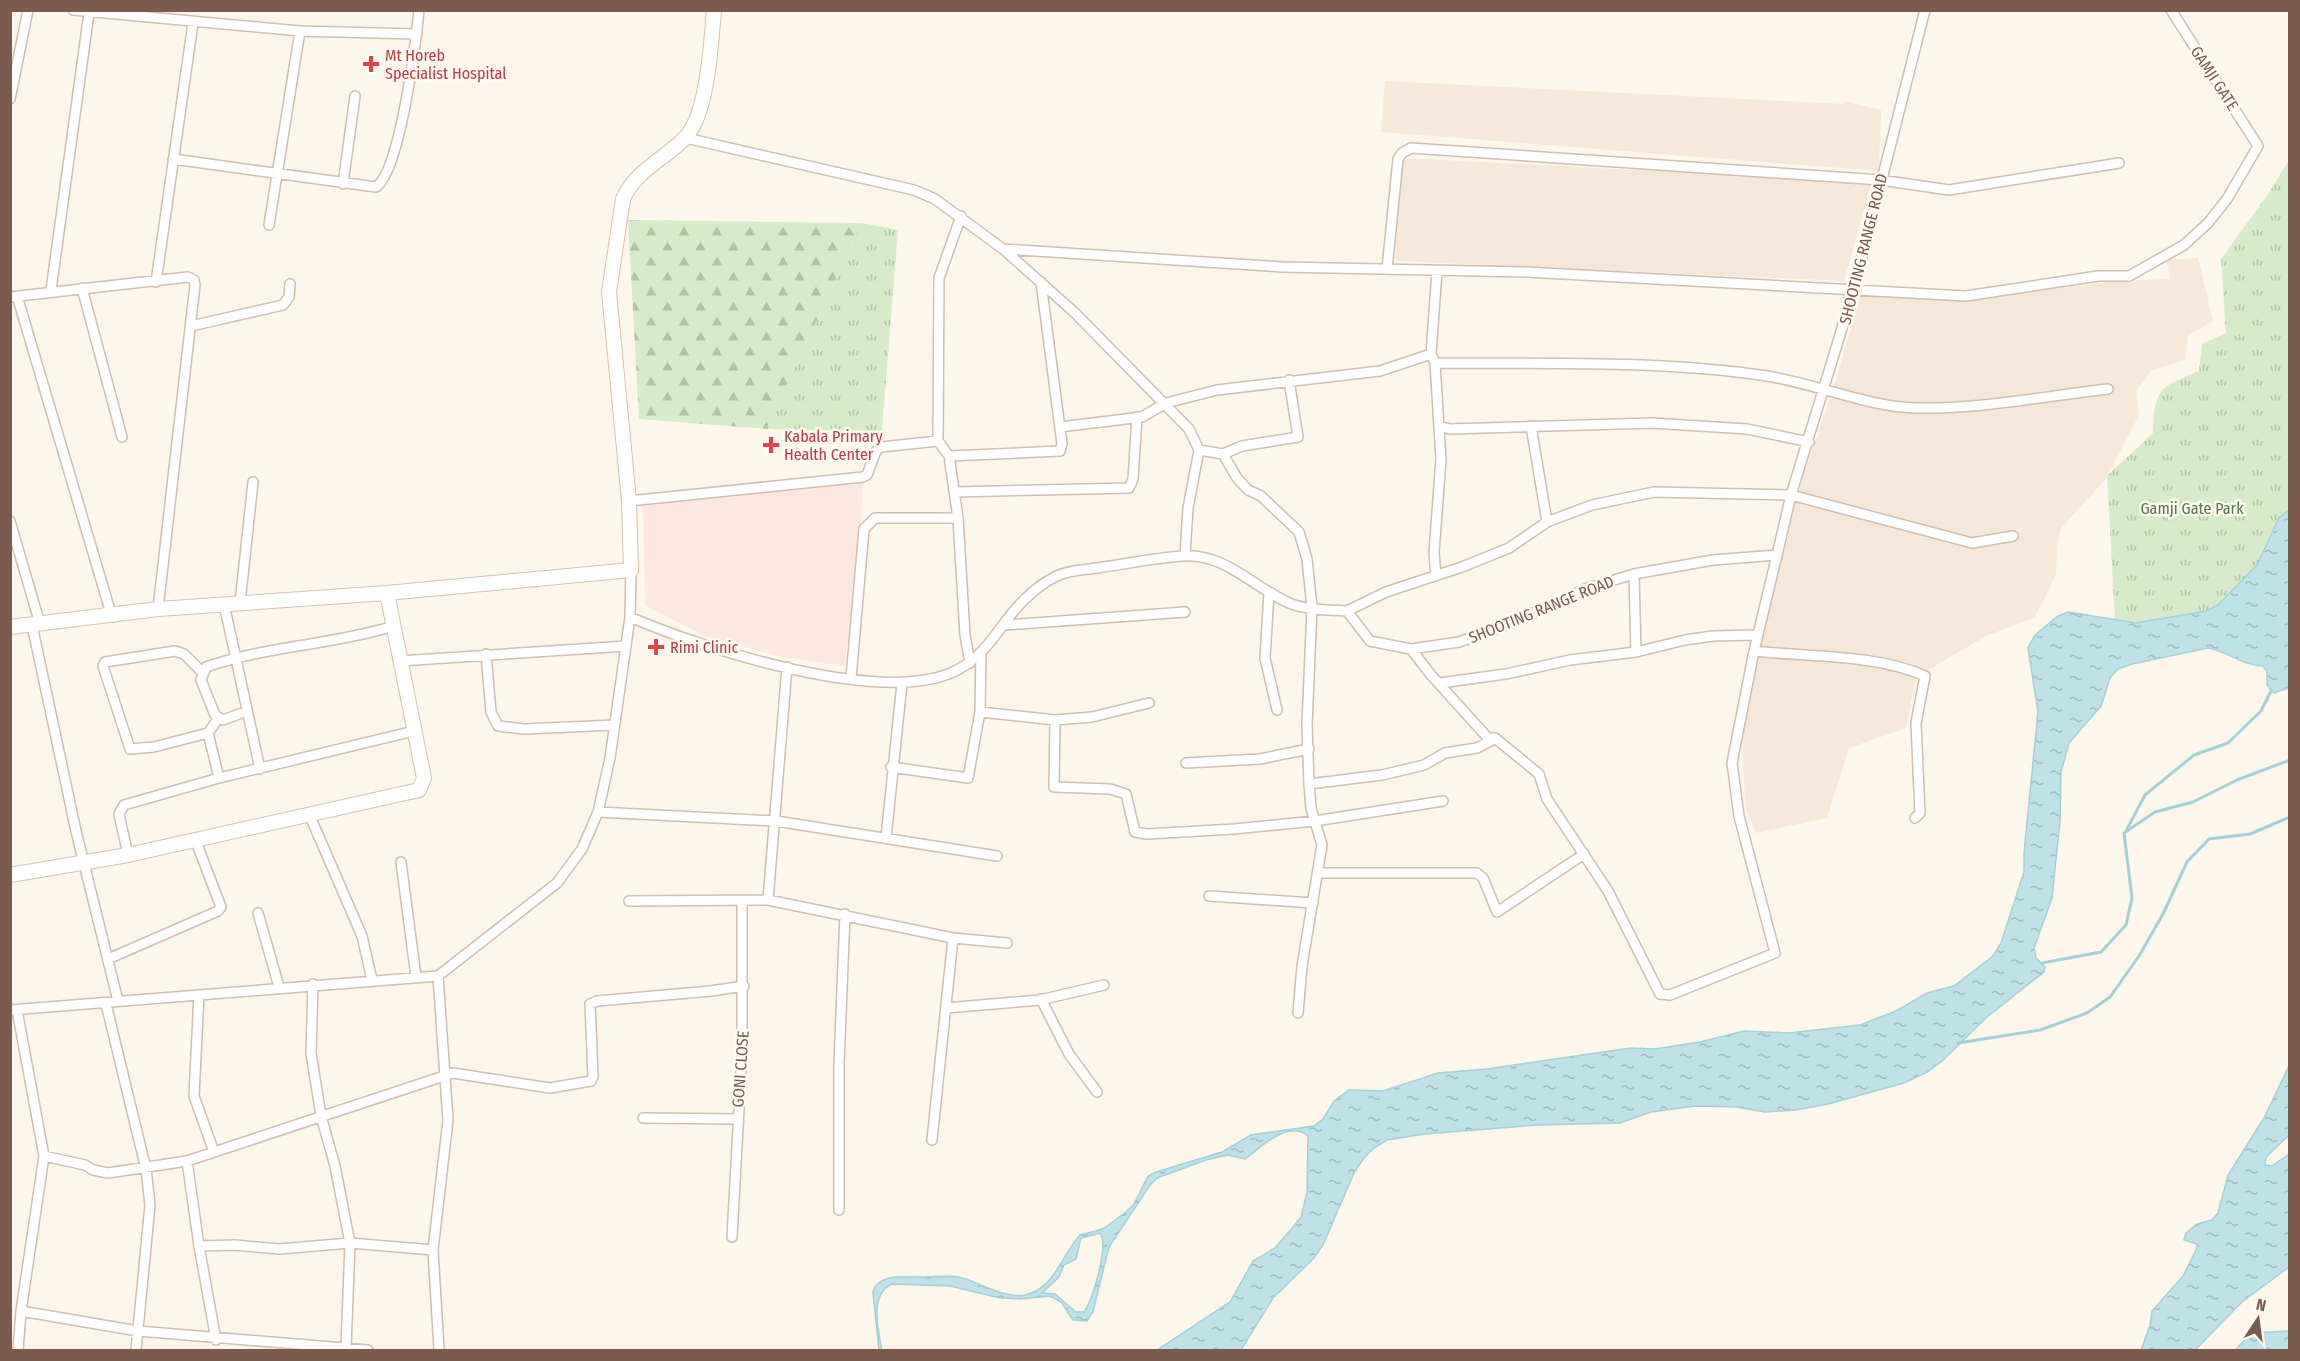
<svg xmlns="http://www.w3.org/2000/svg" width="2300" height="1361" viewBox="0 0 2300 1361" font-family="'Fira Sans Condensed',sans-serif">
  <defs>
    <pattern id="grass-tufts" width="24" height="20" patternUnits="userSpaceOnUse" patternTransform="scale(1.5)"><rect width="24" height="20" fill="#d6ecc8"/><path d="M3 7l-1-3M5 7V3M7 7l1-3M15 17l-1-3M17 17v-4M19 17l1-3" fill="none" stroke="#b2c2a5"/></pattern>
    <pattern id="forest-firs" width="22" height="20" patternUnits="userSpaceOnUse" patternTransform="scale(1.5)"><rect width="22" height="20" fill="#d6ecc8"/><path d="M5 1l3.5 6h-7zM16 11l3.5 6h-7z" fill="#b2c2a5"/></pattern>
    <pattern id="water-ripples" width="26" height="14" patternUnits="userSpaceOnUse" patternTransform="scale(1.5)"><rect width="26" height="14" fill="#bee2e8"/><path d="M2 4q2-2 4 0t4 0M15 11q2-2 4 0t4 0" fill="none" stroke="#9fbabe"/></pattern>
  </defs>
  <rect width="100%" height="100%" fill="#fdf6eb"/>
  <path fill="#f5e8d9" d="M1385,81L1844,104V101L1881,110L1879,171L1381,132Z
    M1401,158L1872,182L1844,281L1398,261L1395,258Z
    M2198,258L2213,321L2188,336L2185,360L2152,370L2136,391L2139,415L2105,480L2061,528L2057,549L2056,575L2035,617L1986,636L1916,677L1906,728L1849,748L1827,818L1756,833L1745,806L1742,727L1765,616L1794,501L1831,397L1861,295L1975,298L2118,281L2170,279L2167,260Z"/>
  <path fill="#fde8df" d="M863,483L859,556L844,666L783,657L707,637L645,605L643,504Z"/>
  <path fill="url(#grass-tufts)" d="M2289,160V510L2279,518L2257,565L2218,605L2206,611L2136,623L2115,619L2107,476L2153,433C2155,387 2159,388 2199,371L2202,344L2226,333L2221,259L2268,194Z
    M862,223L898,230L882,431L766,429Z"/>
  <path fill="url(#forest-firs)" d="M628,220L862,223L766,429L639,419Z"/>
  <path fill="url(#water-ripples)" stroke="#a4d1d9" stroke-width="1.5" fill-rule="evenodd" d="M2289,510V688L2274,693L2267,685V671L2263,666C2240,665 2230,652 2208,648L2132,664L2118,669L2110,678L2101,706L2069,743L2061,772L2060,821L2052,898L2034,948L2036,958L2045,967L2044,972L1987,1017L1941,1062L1927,1072L1904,1083L1828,1104L1796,1110L1765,1112L1737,1107L1695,1106L1651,1112L1620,1123L1538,1125L1424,1134L1387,1140L1374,1148L1364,1158L1354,1173L1323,1245L1314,1258L1273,1298L1241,1350H1157L1230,1302L1253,1261L1275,1248L1294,1226L1301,1217L1307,1192L1308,1136C1288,1119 1260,1148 1245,1159L1228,1155L1206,1160L1157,1178L1150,1185L1109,1247L1093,1312L1087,1321L1073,1320L1061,1302L1050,1296L1021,1299L1000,1298L950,1286L892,1284C869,1294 878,1330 882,1350H879L873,1292C878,1271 911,1278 926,1277C938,1277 947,1275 959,1277C979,1282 1004,1299 1025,1295C1055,1289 1062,1254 1080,1235L1103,1229L1126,1212L1134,1204L1148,1176L1156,1172L1222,1152L1251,1135L1314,1126L1323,1119L1334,1101L1349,1090L1383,1091L1438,1073L1487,1069L1631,1048L1655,1049L1700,1042L1744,1031L1789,1033L1860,1025L1896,1011L1927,993L1954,986L1993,956L2001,943L2024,872V853L2038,712L2028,648L2035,635L2058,616L2068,612L2136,623L2206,611L2218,605L2257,565L2279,518ZM1100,1233C1109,1244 1093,1301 1084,1312H1076L1055,1294L1042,1293L1059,1277L1064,1265L1076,1259L1081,1238Z
    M2289,1066V1135L2266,1157L2265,1165L2272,1166L2289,1154V1267L2242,1302L2195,1350H2141L2150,1325L2152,1311L2183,1276L2197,1248V1244L2184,1240L2186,1233L2197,1224L2212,1220L2218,1213L2228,1175L2264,1118Z
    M2289,1331V1350H2235L2251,1333Z"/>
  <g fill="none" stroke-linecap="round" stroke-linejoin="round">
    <path stroke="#a4d1d9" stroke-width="3" d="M2126,831L2145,795L2194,755L2228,743L2261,711L2271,691
      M2042,963L2101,952L2126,925L2132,898L2124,833L2155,812L2193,802L2237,780L2290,760
      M1958,1043L2040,1030L2087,1013L2110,997L2139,956L2163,914L2187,862L2209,839L2250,834L2290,817"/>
    <g stroke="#d0beaf" stroke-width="12">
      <path id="street" d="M73,10L300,31L417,34
        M10,99L28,10
        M686,138L914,190L935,199L1003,249L1074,312L1189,429L1199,450L1188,508L1185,555
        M173,159L376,187C400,171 416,42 419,10
        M343,184L355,96
        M961,216L939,278L938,441L949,456L958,518L965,635L970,663
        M269,225L300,31
        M1003,249L1282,267L1526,272L1966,296L2098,276H2129L2184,245L2208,223L2227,199L2258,146L2171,10
        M1387,269L1398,159L1402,153L1411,148L1881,180L1949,190L2119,163
        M156,282L193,23
        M82,288L122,437
        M51,290L89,13
        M17,296L112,617
        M10,297L188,277L194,280L195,285L158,609
        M191,326L283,305L289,297L290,284
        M1435,363C1545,364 1658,360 1767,376C1818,384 1867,407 1918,408C1981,409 2046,396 2108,389
        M1439,426L1450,429L1652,423L1747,429L1809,442
        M1531,426L1547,522
        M1060,427L1142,417L1166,403L1217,390L1380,371L1431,354
        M1199,450L1223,454L1237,478L1248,490L1261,496L1299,532L1307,559L1312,607L1307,725L1309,784L1311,808L1322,845L1302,966L1298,1013
        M1223,454L1242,446L1298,437L1289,380
        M949,456L1060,451L1062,444L1041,282
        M954,492L1129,488L1133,479L1137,417
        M629,501L863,477L867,475L876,451L881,447L938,441
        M10,521L40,624
        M1634,574L1636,652
        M1436,576L1434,553L1441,459L1435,363L1431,354L1437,271
        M1269,593L1265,658L1277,710
        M240,603L253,482
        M224,604L260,769
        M1347,611L1386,592L1462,567L1509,548L1547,522L1592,505L1654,492L1791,495L1972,543L2013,536
        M630,617C701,648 888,709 959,669C990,652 1000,623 1024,600C1033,591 1046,581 1057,576C1068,570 1085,570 1097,568C1125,564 1154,558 1182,556C1224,552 1253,587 1289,603C1305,610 1329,610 1347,611L1370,641L1411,649L1459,642L1514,622L1588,588L1634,574L1713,560L1777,555L1791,495L1854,289L1925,10
        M32,625L76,831L118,1001
        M1005,625L1185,612
        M1411,649L1431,675L1488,738H1495L1539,774L1547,799L1608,891L1660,994L1670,995L1775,953L1739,816L1732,763L1754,651L1777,555
        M1754,651C1807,657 1876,654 1925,676L1916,723L1920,813L1915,818
        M486,654L491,712L498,726L524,729L614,725
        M400,661L626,646
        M202,672L184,654L175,651L105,662L103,666L130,749L154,747L208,733
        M851,678L864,529L875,518H958
        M1440,683L1506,674L1570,660L1636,652L1685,640L1713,636L1757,635
        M247,711L223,720L215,715L201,680L206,667C267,646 332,645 394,626
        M980,712L1055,720L1092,717L1149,703
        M218,719L208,733L219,778
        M1055,720L1054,787L1110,789L1126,794L1135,832L1147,834L1234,829L1315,821L1443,801
        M1186,763L1260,759L1309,749
        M891,767L968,778L980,712L981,654
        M1309,784L1382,775L1424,765L1445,753L1477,748L1494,739
        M598,812L776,821L997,856
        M309,814L362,936L372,980
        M886,838L902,683
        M128,855L119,814L124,805L219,778L414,731
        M401,862L416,977
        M1319,873H1477L1483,878L1497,912L1584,854
        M1209,896L1313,903
        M768,900L787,667
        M629,901L768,900L953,938L1007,943
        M258,913L279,987
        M108,959L218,911L221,907L195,839
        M438,976L448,1120L433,1250L439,1350
        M313,984L311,1053L321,1116L335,1166L350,1243L346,1348
        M199,995L194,1096L214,1152
        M1041,999L1069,1054L1097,1092
        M106,1004L146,1169L150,1205L136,1350
        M946,1008L1040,1000L1104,985
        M10,1010L438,976L557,883L582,849L598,812L610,758L630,617L631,570
        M17,1010L44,1156L21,1311L18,1350
        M643,1118L737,1119
        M932,1140L953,938
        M44,1156L85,1165L93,1170L108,1173L187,1161L453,1073L550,1088L591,1081L593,1076L590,1004L597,1001L711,991L744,986
        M187,1161L199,1246L216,1340
        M839,1210V1064L845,914
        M732,1237L742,1055V901
        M199,1246L235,1245L279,1249L350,1243L433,1250
        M21,1311L138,1331L368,1350"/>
    </g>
    <g stroke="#d6c0af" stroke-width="16">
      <path id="secondary" d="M10,627L158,609L387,593L631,570L629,501L609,292L623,199C635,171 663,160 684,139C708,116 711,43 714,10
        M10,875L128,855L419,790L424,778L387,593"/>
    </g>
    <use href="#street" stroke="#fff" stroke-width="9"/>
    <use href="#secondary" stroke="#fff" stroke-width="14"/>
  </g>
  <g fill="#e0444e" stroke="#fffaf2" stroke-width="2">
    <path d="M368 55h6v6h6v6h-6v6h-6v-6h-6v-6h6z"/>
    <path d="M768 436h6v6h6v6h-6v6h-6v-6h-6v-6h6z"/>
    <path d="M653 638h6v6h6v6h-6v6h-6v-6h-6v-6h6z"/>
  </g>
  <g text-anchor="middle" stroke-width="5" stroke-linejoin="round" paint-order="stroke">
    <g font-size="16" fill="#be3a42" stroke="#fffaf2" text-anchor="start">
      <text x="385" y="61">Mt Horeb<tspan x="385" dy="18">Specialist Hospital</tspan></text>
      <text x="784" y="442">Kabala Primary<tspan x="784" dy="18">Health Center</tspan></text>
      <text x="670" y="653">Rimi Clinic</text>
    </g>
    <g font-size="16" fill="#795c4c" stroke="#fffaf2">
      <text transform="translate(2215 78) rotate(57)" y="6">GAMJI GATE</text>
      <text transform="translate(1863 249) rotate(-76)" y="6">SHOOTING RANGE ROAD</text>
      <text transform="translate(1541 609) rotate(-22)" y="6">SHOOTING RANGE ROAD</text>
      <text transform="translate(740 1069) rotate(-86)" y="6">GONI CLOSE</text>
    </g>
    <g font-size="16" fill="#527941" stroke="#fffaf2">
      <text x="2192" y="514">Gamji Gate Park</text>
    </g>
  </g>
  <rect width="2300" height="1361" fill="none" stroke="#795c4c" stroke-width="24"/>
  <g transform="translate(2258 1319) rotate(13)" stroke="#fffaf2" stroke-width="4.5" paint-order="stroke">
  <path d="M0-4.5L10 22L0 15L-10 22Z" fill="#795c4c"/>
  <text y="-9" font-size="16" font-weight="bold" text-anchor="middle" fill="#795c4c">N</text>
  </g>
</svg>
